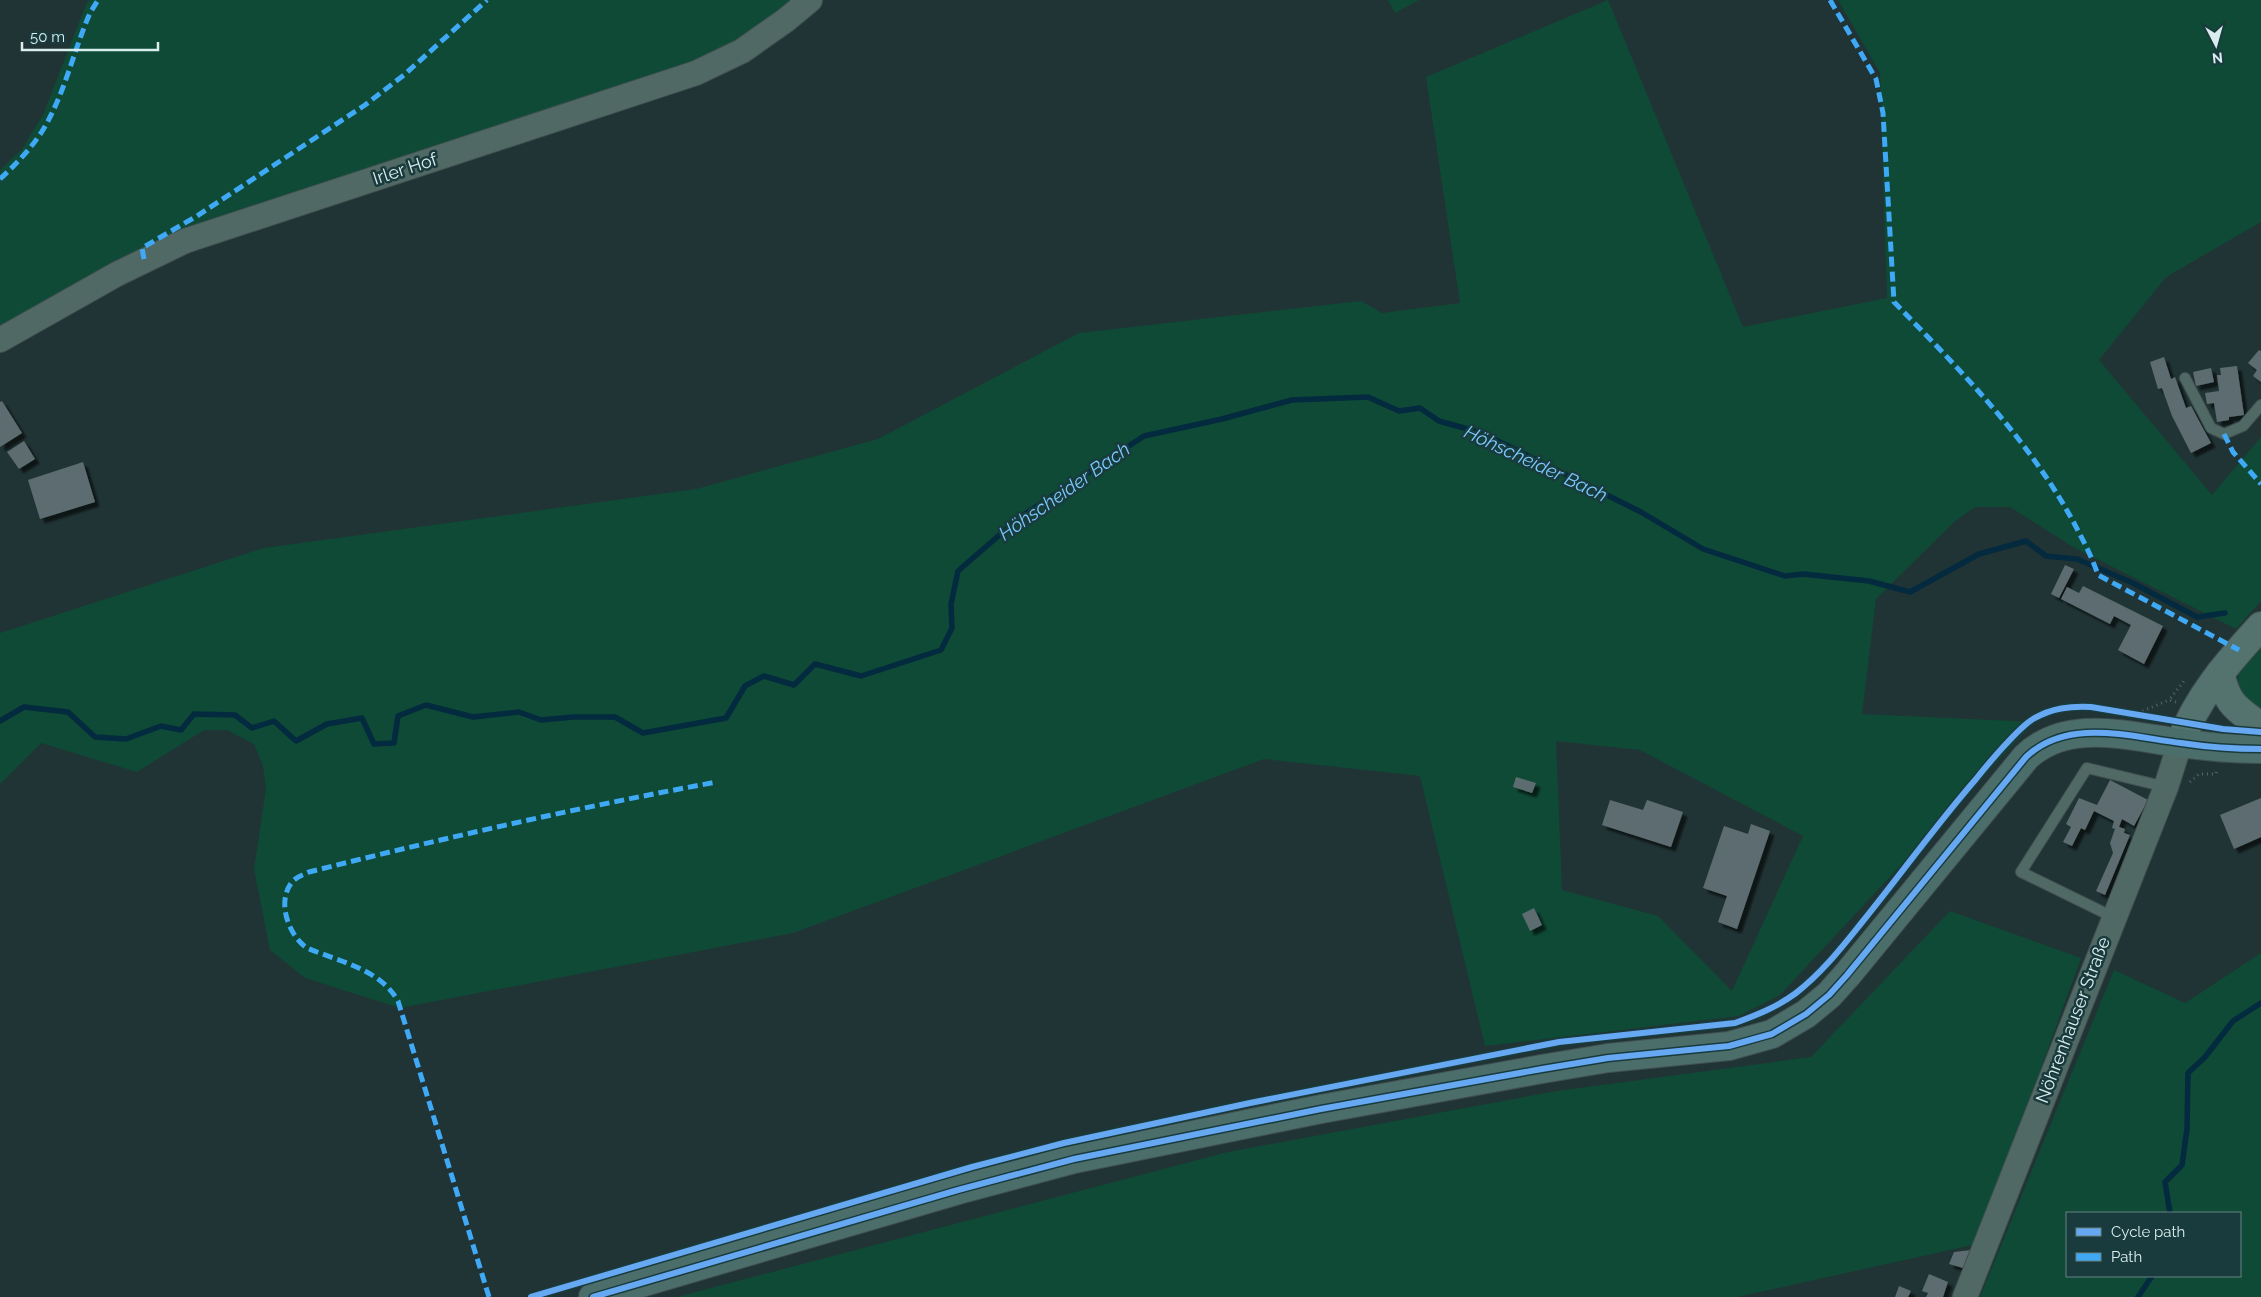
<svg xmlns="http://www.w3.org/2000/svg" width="2261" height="1297" viewBox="0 0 2261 1297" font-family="Raleway,sans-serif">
  <defs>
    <filter id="shadow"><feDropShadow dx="4.5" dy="4.5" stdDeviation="1" flood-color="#0009"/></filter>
  </defs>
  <rect width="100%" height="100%" fill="#213435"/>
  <path fill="#0e4a35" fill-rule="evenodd" d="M90,0H794L763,26L709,56L203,224L107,266L0,329V170L22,149L43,115L87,2Z
    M1388,0H1419L1395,13Z
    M1608,0L1743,327L1887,298L1880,73L1838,0H2261V222L2166,277L2099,360L2212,495L2261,437V601L2236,629L2073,547L2010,507H1975L1954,522L1876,599L1862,714L2034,722L1780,995L1739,1016L1485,1046L1420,776L1264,759L793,933L400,1008L305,978L270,950L254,869L266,789L263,766L254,744L227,730H204L137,772L41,743L0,784V633L264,548L696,489L878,439L1079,333L1361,301L1382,313L1460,303L1426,77ZM1556,741L1640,750L1803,836L1732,991L1658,916L1562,890Z
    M2261,648V710L2239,694L2238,675Z
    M1950,911L2081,958L1977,1244L1737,1297H677L1228,1152L1557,1091L1811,1057Z
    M2261,953V1297H1980L2114,970L2185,1003ZM2240,1213V1276H2067V1213Z"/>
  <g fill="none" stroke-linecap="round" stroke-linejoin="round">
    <path stroke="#032a3f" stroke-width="5.5" d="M0,721L24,707L68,712L95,737L126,739L161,726L181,730L194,714L235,715L252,728L274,721L296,741L327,724L362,718L374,744L394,743L398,716L426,705L473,717L519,712L541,720L573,717H615L643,733L726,718L745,686L764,676L794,685L815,664L861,676L941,650L952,628L951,604L958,571L1019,518L1144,436L1222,419L1292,400L1368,397L1399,411L1420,408L1439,421L1482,433L1641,512L1703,549L1785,576L1803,574L1869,581L1910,592L1979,554L2026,541L2046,556L2077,559L2133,583L2197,617L2225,613
      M2170,1213L2165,1182L2182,1165L2187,1129L2188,1073L2205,1057L2233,1021L2261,1003
      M2138,1297L2152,1276"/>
  </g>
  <path fill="#5d6c6f" filter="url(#shadow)" d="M2259,350L2261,351V382L2253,376L2257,370L2248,363Z
    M2164,357L2171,379L2175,377L2186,408L2191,406L2211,443L2191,453L2172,416L2162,388L2158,389L2150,362Z
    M2237,366L2244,415L2229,417V420L2217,422L2214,403L2207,404L2205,393L2219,391L2217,375H2221L2220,368Z
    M2211,368L2214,382L2196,386L2193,372Z
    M2,401L22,433L0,447V402Z
    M24,441L35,459L19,469L7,452Z
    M83,462L95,502L40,519L28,480Z
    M2065,565L2074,569L2059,598L2051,594Z
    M2083,586L2163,626L2144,664L2118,650L2131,625L2114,616L2110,624L2061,599L2067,587L2079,593Z
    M1516,777L1536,783L1532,793L1513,787Z
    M2110,780L2148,800L2134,826L2122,819L2119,827L2125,829L2124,833L2130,835L2105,895L2096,891L2113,853L2110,843L2115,829L2112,828L2114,821L2094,811L2085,830L2081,828L2072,846L2063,842L2071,827L2066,824L2079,798L2097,805Z
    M2261,798V837L2234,849L2220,815Z
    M1610,800L1643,810L1647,800L1683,812L1671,847L1602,825Z
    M1751,824L1770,831L1737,929L1718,922L1727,896L1703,888L1724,826L1748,834Z
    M1534,908L1542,925L1530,931L1522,914Z
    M1971,1250L1963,1268L1949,1264L1954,1252Z
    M1929,1274L1948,1282L1943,1297H1926L1928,1293L1922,1291Z
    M1899,1286L1911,1291L1908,1297H1895Z"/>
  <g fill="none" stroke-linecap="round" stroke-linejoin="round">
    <g stroke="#405051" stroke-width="12">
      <path id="service" d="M2185,378L2211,428L2224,434L2243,426L2261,405
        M2113,917L2021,872L2087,768L2166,787"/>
    </g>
    <g stroke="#405051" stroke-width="26">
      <path id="tertiary" d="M0,340L117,274L185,241L696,73L742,51L786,20L810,0
        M1965,1297L2166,787L2180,743"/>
    </g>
    <g stroke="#405051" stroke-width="30">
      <path id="secondary" d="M2220,673C2228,706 2235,707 2261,727
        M2180,743C2197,697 2228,662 2261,626"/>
    </g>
    <g stroke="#405051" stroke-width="30">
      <path id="primary" d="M593,1297L958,1190L1074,1159L1321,1109L1542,1069L1608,1058L1729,1046L1772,1034L1806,1014L1829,995L1847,975L2026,757C2068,717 2130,737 2181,743C2207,747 2234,749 2261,749"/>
    </g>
    <path stroke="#556866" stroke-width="3" stroke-dasharray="1 4" stroke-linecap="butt" d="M2176,702L2169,700L2184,681
      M2138,713L2169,700
      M2190,782L2199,774H2216L2217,769"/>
    <use href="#service" stroke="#516965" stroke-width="10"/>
    <use href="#tertiary" stroke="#516965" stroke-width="24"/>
    <use href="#secondary" stroke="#54736f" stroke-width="28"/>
    <use href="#primary" stroke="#4c6e6b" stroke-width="28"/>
    <path stroke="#3fa9f5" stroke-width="5" stroke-dasharray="10 5" stroke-linecap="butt" d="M1830,0L1876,79L1883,113L1894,302C1960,370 2028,438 2074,523C2083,540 2092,557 2098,575L2239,650
      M0,179C15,165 29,151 41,133C64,97 73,52 90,13L98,0
      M144,259L142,248L197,216L365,105L404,75L487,0
      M2224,434L2233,452L2261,484
      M489,1297L398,1001C380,969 340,962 307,948C289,936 276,902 292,882C296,877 303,875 309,872C444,838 580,807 717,782"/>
    <g stroke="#193b3d" stroke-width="9">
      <path id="cycleway" d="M531,1297L972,1167L1064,1143L1250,1103L1559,1042L1735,1023C1757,1015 1777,1007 1796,993C1822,973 1842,947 1863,921C1901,874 1936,825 1976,779C1987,765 2019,727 2033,719C2052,708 2070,706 2091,707L2223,729L2261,732
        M593,1297L958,1190L1074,1159L1321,1109L1542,1069L1608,1058L1729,1046L1772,1034L1806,1014L1829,995L1847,975L2026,757C2068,717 2130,737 2181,743C2207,747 2234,749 2261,749"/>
    </g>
    <use href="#cycleway" stroke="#66a8f1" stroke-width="6"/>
  </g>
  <g text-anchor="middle" stroke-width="5" stroke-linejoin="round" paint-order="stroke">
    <g font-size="18" fill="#daedee" stroke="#193b3d">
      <text transform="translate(405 169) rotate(-18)" y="6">Irler Hof</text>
      <text transform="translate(2073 1020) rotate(-69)" y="6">Nöhrenhauser Straße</text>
    </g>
    <g font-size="19" font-style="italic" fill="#7ac9fd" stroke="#193b3d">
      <text transform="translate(1536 463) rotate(25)" y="7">Höhscheider Bach</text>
      <text transform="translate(1064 491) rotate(-35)" y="7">Höhscheider Bach</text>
    </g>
  </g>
  <rect x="2066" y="1212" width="175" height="65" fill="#193b3d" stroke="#668284"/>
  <rect x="2076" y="1228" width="25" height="8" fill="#66a8f1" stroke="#668284"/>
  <text x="2111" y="1237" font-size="15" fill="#daedee">Cycle path</text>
  <rect x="2076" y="1253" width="25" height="8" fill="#3fa9f5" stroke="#668284"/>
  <text x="2111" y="1262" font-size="15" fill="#daedee">Path</text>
  <g transform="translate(2216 45) rotate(174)" stroke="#193b3d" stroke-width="4" paint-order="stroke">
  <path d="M0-4L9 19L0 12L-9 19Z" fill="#daedee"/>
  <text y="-8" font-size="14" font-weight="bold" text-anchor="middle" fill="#daedee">N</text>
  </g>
  <path d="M22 42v8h136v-8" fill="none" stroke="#daedee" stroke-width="2.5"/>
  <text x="30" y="42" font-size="15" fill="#daedee" stroke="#193b3d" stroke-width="4" paint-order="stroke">50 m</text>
</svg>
